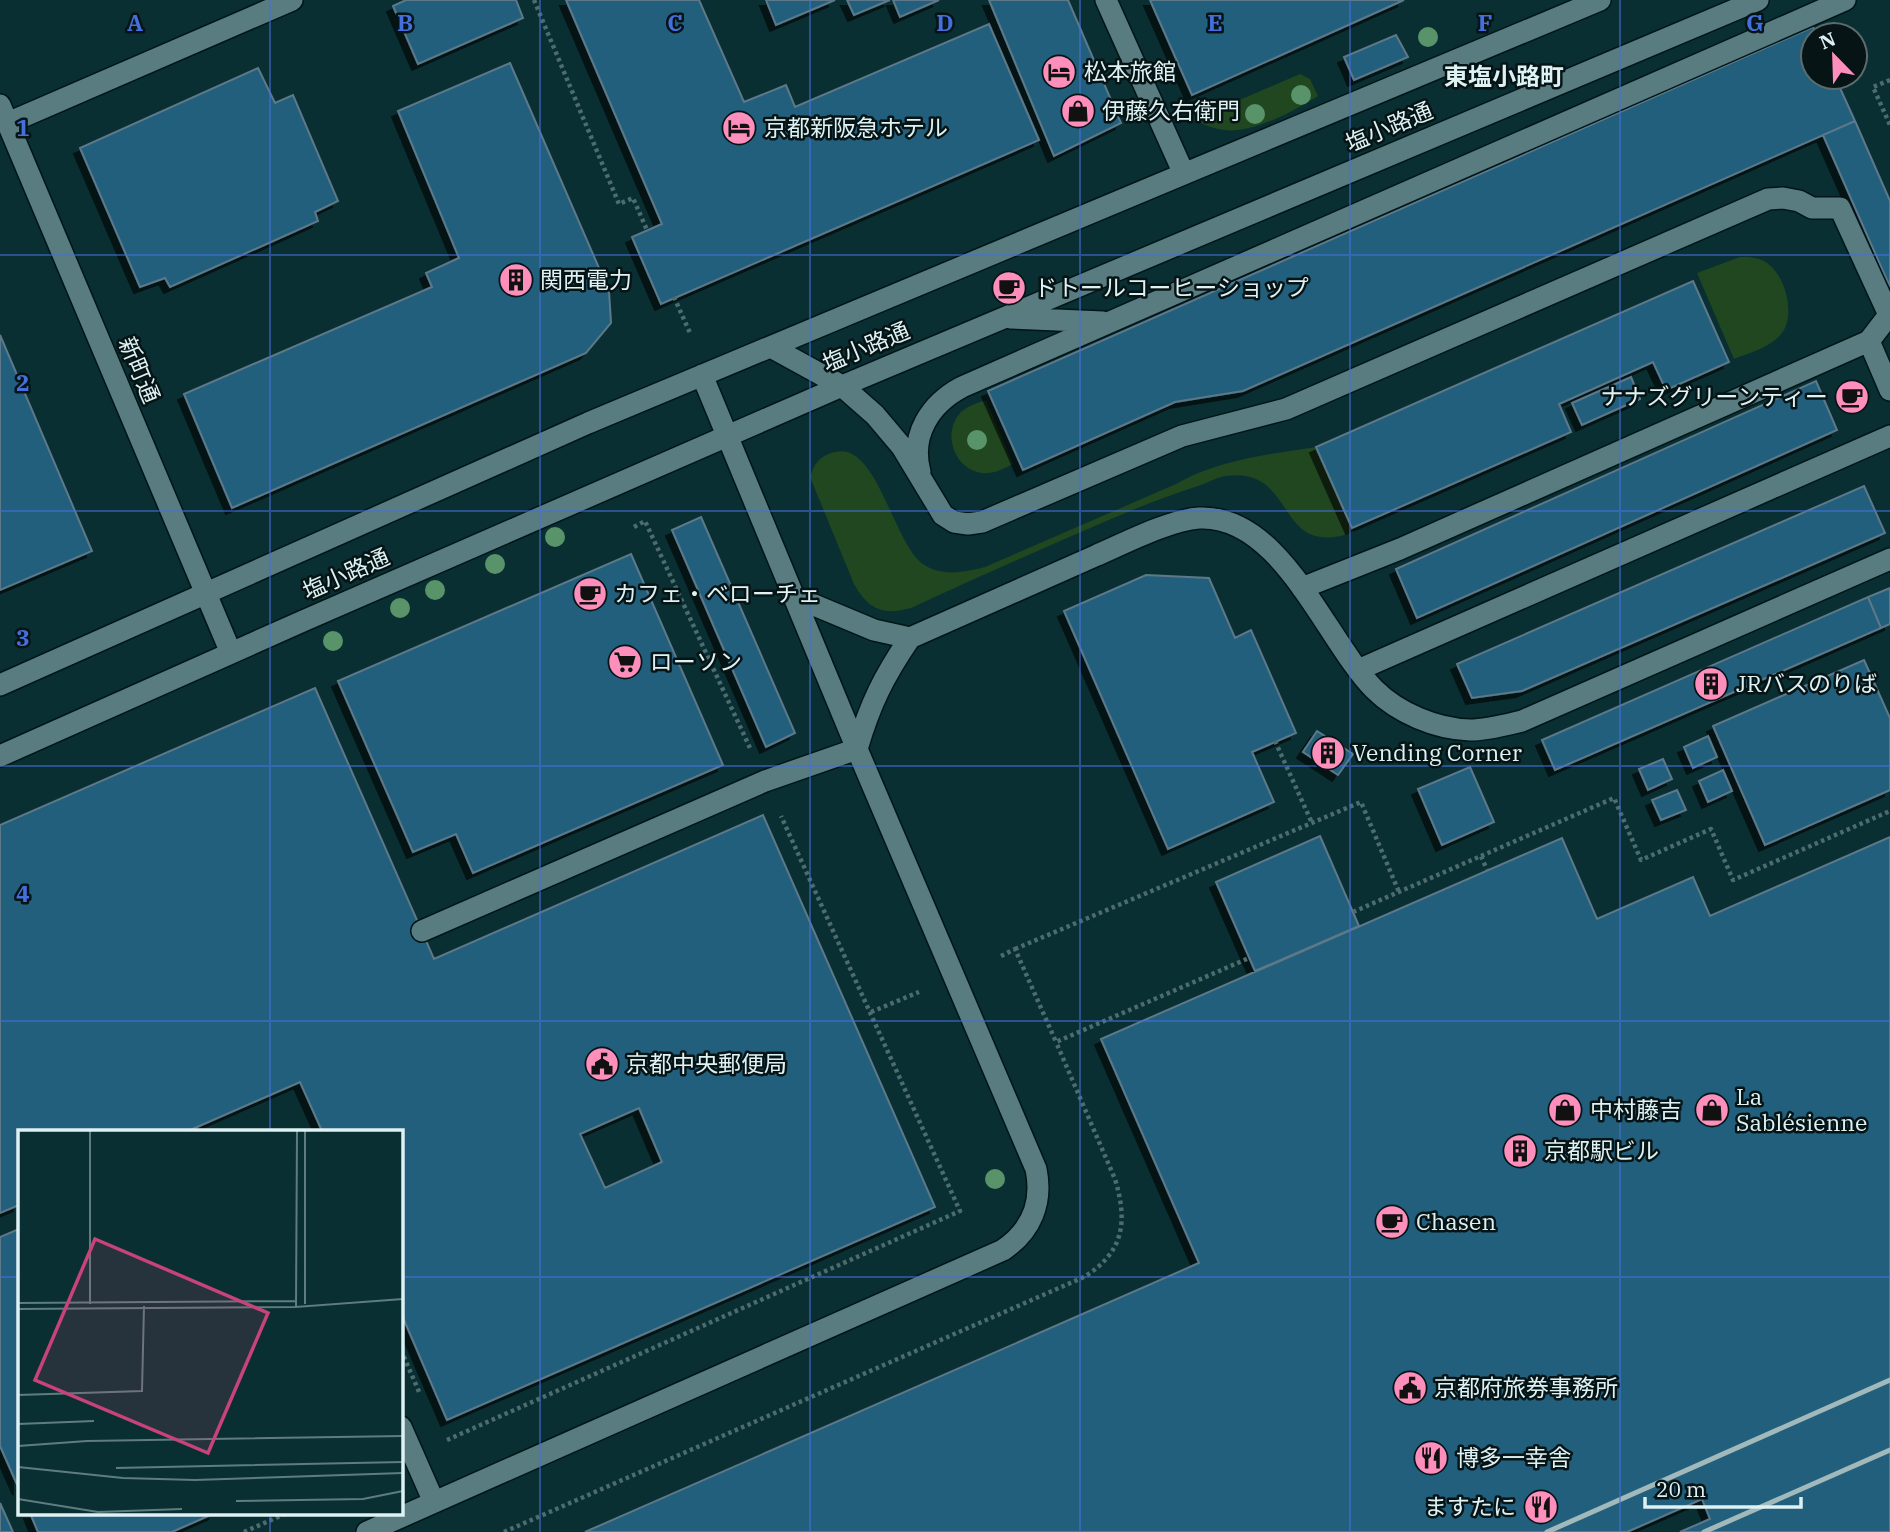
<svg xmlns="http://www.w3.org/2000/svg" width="1890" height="1532" viewBox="0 0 1890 1532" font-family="'IBM Plex Serif','Noto Sans JP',serif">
  <defs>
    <filter id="shadow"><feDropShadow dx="-6" dy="6" stdDeviation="0" flood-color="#0009"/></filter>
  </defs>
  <rect width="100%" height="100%" fill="#0a2f32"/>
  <path fill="#204720" d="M1300,74L1310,79L1318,96C1296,110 1252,134 1225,130C1214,129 1203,124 1193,120Z
    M1740,257C1749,257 1759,257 1767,263C1785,275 1796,314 1782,333C1772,347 1749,353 1734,359L1697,273Z
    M986,400L1013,464C1005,468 996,473 987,473C956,474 940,434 961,412C968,406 977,403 986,400Z
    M1316,447L1354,532C1273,561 1299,466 1226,476C1218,477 1209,482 1201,485C1170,495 1141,506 1111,519C1044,548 977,577 911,608C883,616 868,609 854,584L810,477C815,462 820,456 835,452C877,441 893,543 923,564C941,577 966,572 985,567L1176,484C1217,460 1270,454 1316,447Z"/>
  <path fill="#225f7d" stroke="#5d7989" stroke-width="2" fill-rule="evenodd" filter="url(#shadow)" d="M406,0H516L523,18L418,64L393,6Z
    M566,0H699L744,102L786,85L795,107L989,24L1039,140L661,304L632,237L662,224Z
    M766,0H835L776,25Z
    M847,0H890L854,15Z
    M893,0H939L900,17Z
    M989,0H1068L1121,123L1054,156Z
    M1150,0H1404L1192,95Z
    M1813,27L1817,35H1813V77H1835L1855,121L1243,391L1175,402L1023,470L988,391Z
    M1396,35L1408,57L1354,80L1344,57Z
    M510,63L609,291L611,323L586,353L232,508L184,394L432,287L426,273L459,258L398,111Z
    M258,68L275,103L293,95L338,201L315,212L318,221L170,287L165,278L140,287L80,148Z
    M1855,121L1890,201V287L1823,135Z
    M1693,281L1729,362L1666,390L1653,362L1559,404L1571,432L1352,528L1316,447Z
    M0,335L92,551L0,590Z
    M1631,377L1640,399L1582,425L1572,403Z
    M1816,381L1837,430L1417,618L1396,569Z
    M1864,486L1885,533L1522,691L1472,698L1457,664Z
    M701,517L795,733L766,747L672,530Z
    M631,554L723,765L473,873L456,834L413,852L338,681Z
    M1146,575L1209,578L1235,638L1251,630L1296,733L1252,752L1274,802L1168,849L1064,611Z
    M1890,588V624L1881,628L1868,597Z
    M1868,597L1881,628L1555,770L1542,740Z
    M1864,660L1890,718V790L1765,845L1713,726Z
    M315,688L434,959L763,815L935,1207L447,1420L401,1313V1131H322L300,1082L188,1131H19V1205L0,1213V825ZM639,1108L662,1162L605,1188L580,1134Z
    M1317,731L1353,754L1338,775L1303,752Z
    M1708,736L1717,757L1693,768L1684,747Z
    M1663,759L1672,779L1648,790L1639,769Z
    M1470,767L1494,822L1442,845L1418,789Z
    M1723,770L1732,791L1708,802L1699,781Z
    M1677,790L1686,810L1661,820L1652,800Z
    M1320,836L1359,926L1255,971L1216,882Z
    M1890,837V1532H1680L1710,1519L1702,1499L1627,1532H585L1199,1263L1101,1039L1562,838L1597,919L1693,877L1710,916Z
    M19,1229V1489L0,1446V1237Z
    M0,1503L13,1532H0Z
    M30,1513H215L172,1532H38Z"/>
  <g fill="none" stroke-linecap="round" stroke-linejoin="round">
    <g stroke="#001618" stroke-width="24">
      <path id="minor" d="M1106,0L1184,174
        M0,105L231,653
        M8,123L292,0
        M1010,318L1103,322
        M1869,341L1890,390
        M771,347L842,386L875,415L902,447L943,515L954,522L968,524L982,522L1182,436L1286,409L1768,199L1783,198L1799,201L1812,208H1840L1889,315L1869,341L1400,549L1302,588
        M920,472C910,435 930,404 962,387L1845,0
        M795,597L874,630L910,638
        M1358,670L1890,436
        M0,685L588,423L1600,0
        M857,749C870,704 884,676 910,638C972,611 1033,583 1095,556C1123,544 1169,520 1199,518C1281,514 1325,639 1374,689C1398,713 1436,729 1470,730C1487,730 1505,725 1522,721L1890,559
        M0,756L303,621L842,386L1758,0
        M422,931L765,781L857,749
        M401,1427L434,1502
        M367,1532L1003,1250C1031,1231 1043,1203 1036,1169L857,749L702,375"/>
    </g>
    <path stroke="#4d6c6f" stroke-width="4.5" stroke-dasharray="3.5 3.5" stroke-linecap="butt" d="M534,0L619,204L633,198L647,230
      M1890,80L1873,87L1890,125
      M674,297L690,333
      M634,527L645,521L750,748
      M1275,741L1312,823
      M1481,856L1614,798L1641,860L1711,829L1733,880L1890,811
      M1353,912L1481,856L1487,870
      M1015,949L1361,802L1399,892
      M1001,956L1015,949L1056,1042L1249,958
      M871,1012L919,992
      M401,1350L420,1394
      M447,1440L960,1211L781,816
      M244,1532L287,1513
      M504,1532L1084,1277C1124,1252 1128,1222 1115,1179L1056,1042"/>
    <use href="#minor" stroke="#597c80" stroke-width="21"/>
    <path stroke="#a1b9bb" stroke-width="5" d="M1547,1532L1890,1380
      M1704,1532L1890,1450"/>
  </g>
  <g fill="#59936a">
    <circle cx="1428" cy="37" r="10"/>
    <circle cx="1301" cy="95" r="10"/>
    <circle cx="1255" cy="114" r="10"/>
    <circle cx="977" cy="440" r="10"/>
    <circle cx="555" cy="537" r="10"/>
    <circle cx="495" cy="564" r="10"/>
    <circle cx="435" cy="590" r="10"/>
    <circle cx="400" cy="608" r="10"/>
    <circle cx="333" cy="641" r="10"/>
    <circle cx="995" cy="1179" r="10"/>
  </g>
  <path fill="none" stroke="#446fdd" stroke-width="2" stroke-opacity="0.55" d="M270,0V1131M540,0V1532M810,0V1532M1080,0V1532M1350,0V1532M1620,0V1532M0,255H1890M0,511H1890M0,766H1890M0,1021H1890M0,1277H19M401,1277H1890M270,1513V1532"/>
  <defs>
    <g id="hotel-disc" transform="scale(1.75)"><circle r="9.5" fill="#fe8ebc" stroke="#061416"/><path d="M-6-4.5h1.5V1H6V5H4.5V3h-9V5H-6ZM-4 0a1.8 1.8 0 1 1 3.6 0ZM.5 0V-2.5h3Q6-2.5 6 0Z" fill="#111"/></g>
    <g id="shop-disc" transform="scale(1.75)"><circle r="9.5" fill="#fe8ebc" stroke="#061416"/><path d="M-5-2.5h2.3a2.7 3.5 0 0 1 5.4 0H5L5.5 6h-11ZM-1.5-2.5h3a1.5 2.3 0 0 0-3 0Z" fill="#111"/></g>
    <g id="building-disc" transform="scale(1.75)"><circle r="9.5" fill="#fe8ebc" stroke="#061416"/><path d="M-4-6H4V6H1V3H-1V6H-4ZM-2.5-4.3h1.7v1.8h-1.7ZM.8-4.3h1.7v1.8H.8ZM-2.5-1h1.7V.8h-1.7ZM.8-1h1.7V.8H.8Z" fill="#111"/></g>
    <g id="cafe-disc" transform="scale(1.75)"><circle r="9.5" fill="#fe8ebc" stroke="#061416"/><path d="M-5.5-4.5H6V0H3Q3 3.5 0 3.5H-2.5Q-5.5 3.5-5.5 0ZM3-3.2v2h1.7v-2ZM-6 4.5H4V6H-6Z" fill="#111"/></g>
    <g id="supermarket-disc" transform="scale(1.75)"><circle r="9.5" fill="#fe8ebc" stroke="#061416"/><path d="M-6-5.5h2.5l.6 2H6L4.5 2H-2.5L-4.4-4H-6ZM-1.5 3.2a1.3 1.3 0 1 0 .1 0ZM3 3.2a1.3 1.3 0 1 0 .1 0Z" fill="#111"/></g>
    <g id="civic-disc" transform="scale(1.75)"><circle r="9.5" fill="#fe8ebc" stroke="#061416"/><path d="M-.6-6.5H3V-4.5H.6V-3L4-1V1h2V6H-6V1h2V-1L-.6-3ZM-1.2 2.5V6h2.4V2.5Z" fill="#111"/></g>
    <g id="restaurant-disc" transform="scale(1.75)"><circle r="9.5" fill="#fe8ebc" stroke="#061416"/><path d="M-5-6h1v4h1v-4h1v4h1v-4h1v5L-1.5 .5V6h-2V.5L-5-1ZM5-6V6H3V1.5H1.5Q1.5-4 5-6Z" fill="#111"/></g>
  </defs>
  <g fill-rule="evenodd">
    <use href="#hotel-disc" x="1059" y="72"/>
    <use href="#shop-disc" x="1078" y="111"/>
    <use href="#hotel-disc" x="739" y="128"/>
    <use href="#building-disc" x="516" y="280"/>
    <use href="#cafe-disc" x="1009" y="288"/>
    <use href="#cafe-disc" x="1852" y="397"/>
    <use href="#cafe-disc" x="590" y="594"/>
    <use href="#supermarket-disc" x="625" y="662"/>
    <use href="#building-disc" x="1711" y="684"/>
    <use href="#building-disc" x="1328" y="753"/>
    <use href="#civic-disc" x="602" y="1064"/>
    <use href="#shop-disc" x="1565" y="1110"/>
    <use href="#shop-disc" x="1712" y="1110"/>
    <use href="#building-disc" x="1520" y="1151"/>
    <use href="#cafe-disc" x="1392" y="1222"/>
    <use href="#civic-disc" x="1410" y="1388"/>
    <use href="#restaurant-disc" x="1431" y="1458"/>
    <use href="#restaurant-disc" x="1541" y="1507"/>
  </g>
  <g text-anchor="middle" stroke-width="5" stroke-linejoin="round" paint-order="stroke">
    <g font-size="23" fill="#def1f3" stroke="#061416" text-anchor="start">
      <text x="1084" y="80">松本旅館</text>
      <text x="1102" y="119">伊藤久右衛門</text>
      <text x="764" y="136">京都新阪急ホテル</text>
      <text x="540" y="288">関西電力</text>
      <text x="1034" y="296">ドトールコーヒーショップ</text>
      <text x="1828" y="405" text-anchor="end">ナナズグリーンティー</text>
      <text x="614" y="602">カフェ・ベローチェ</text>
      <text x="650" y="670">ローソン</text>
      <text x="1736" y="692">JRバスのりば</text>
      <text x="1352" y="761">Vending Corner</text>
      <text x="626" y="1072">京都中央郵便局</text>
      <text x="1736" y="1105">La<tspan x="1736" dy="26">Sablésienne</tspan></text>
      <text x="1590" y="1118">中村藤吉</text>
      <text x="1544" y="1159">京都駅ビル</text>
      <text x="1416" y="1230">Chasen</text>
      <text x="1434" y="1396">京都府旅券事務所</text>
      <text x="1456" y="1466">博多一幸舎</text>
      <text x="1516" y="1515" text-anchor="end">ますたに</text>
    </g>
    <g font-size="23" fill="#def1f3" stroke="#061416">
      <text transform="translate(1389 127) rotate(-23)" y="8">塩小路通</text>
      <text transform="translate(866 347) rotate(-23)" y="8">塩小路通</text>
      <text transform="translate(139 370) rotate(67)" y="8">新町通</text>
      <text transform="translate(346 574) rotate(-24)" y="8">塩小路通</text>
    </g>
    <g font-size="24" font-weight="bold" fill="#def1f3" stroke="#061416">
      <text x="1504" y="85">東塩小路町</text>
    </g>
  </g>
  <g transform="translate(18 1130)">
    <rect width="385" height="385" fill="#0a2f32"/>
    <path fill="none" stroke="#5f7d7f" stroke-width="2" d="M72,1V174M279,1L278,177L385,169M287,1V174M0,173L279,171M0,179L278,177M0,265L124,261L126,176M0,294L76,291M0,316L69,311L385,306M0,337L105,348L177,350L385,343M98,338L385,332M0,369L80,382L164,379M218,371L345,369L385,361"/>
    <path fill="#c84379" fill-opacity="0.15" stroke="#c84379" stroke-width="3.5" d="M77,109L250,183L190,323L17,250Z"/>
    <rect width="385" height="385" fill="none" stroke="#def1f3" stroke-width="3.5"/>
  </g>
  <g font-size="23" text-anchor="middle" font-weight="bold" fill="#446fdd" stroke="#061416" stroke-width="5" stroke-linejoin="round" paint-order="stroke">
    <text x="135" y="31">A</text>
    <text x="405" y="31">B</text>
    <text x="675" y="31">C</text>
    <text x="945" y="31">D</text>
    <text x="1215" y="31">E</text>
    <text x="1485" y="31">F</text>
    <text x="1755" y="31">G</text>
    <text x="23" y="136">1</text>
    <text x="23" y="391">2</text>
    <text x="23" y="646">3</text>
    <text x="23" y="902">4</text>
  </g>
  <g transform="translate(1834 56) rotate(337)"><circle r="33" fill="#061416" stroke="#5c6c6e" stroke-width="2"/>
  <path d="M0-5L12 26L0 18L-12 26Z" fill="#fe8ebc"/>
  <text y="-10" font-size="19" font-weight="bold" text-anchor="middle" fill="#def1f3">N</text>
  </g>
  <path d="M1645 1497v10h156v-10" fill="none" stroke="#def1f3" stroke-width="3.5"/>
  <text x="1656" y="1497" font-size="21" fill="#def1f3" stroke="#061416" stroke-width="5" paint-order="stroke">20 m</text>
</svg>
